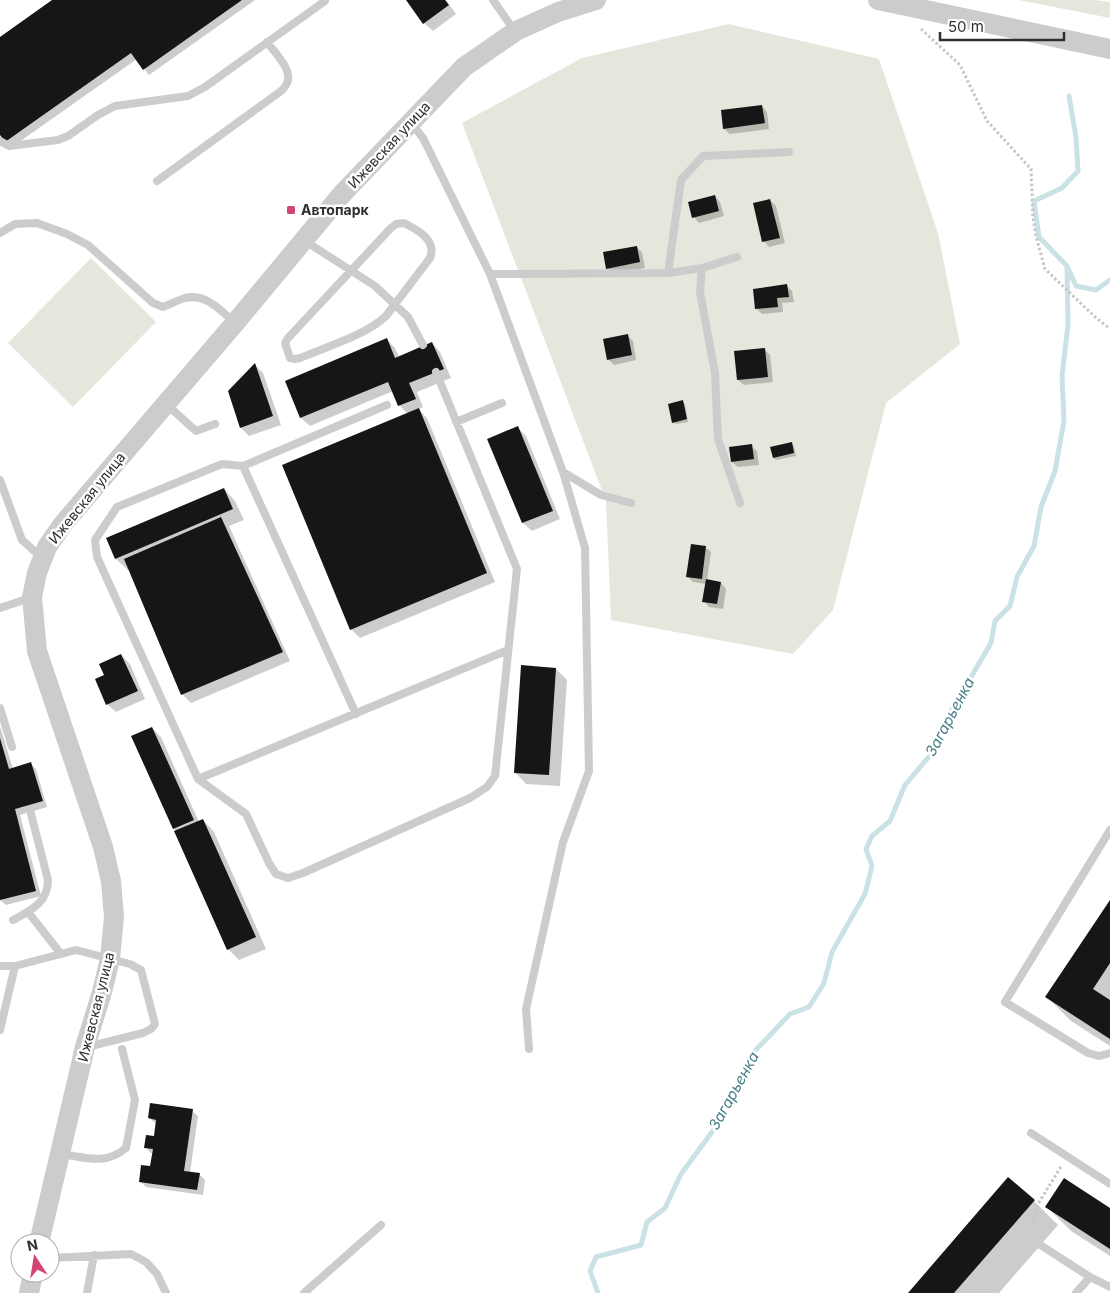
<svg xmlns="http://www.w3.org/2000/svg" width="1110" height="1293" viewBox="0 0 1110 1293" font-family="Inter,sans-serif">
  <rect width="100%" height="100%" fill="#fff"/>
  <path fill="#e5e7dc" d="M1019,0H1095L1110,2V18Z
    M729,24L879,59L938,233L960,344L886,403L833,610L793,654L611,620L606,501L462,123L582,58Z
    M91,258L156,322L73,407L8,343Z"/>
  <path fill="#0003" d="M54,0H255L149,75L137,59L12,147L0,132V38Z
    M408,0H446L456,14L433,31L424,23Z
    M762,106L767,112L769,129L730,134L724,129Z
    M715,196L720,202L724,216L699,223L694,217Z
    M770,200L776,206L785,243L769,247L764,241Z
    M636,247L642,252L645,268L613,273L607,268Z
    M787,286L792,291L794,302L782,303L783,312L762,314L757,309Z
    M627,335L633,341L636,360L614,365L608,359Z
    M387,340L395,348L399,357L432,343L440,352L451,378L417,392L423,407L418,409L427,418L495,582L360,638L351,629L408,414L399,405L393,391L310,426L301,418L287,382Z
    M764,349L770,355L773,382L744,385L738,380Z
    M255,365L263,373L281,425L249,436L241,428Z
    M682,402L685,404L688,422L676,424L673,422Z
    M518,428L526,436L560,519L532,531L523,523L489,440Z
    M791,444L794,446L796,456L776,460L774,458Z
    M751,446L757,451L759,465L738,467L732,462Z
    M224,489L235,501L244,520L229,526L290,661L191,703L182,694L129,569L128,570L116,559L108,539Z
    M705,547L711,552L707,581L721,583L726,589L723,609L709,607L704,601L706,584L693,582L688,577Z
    M121,655L130,664L145,699L116,712L107,704L106,675Z
    M556,669L567,680L560,786L526,784L515,772Z
    M0,726L13,769L31,764L36,769L47,807L20,815L41,896L6,905L0,900Z
    M152,728L161,737L199,822L203,820L214,832L266,949L239,960L228,949L177,832L174,829L133,737Z
    M1110,902V1046L1071,1021L1047,997Z
    M192,1111L198,1116L190,1173L199,1174L205,1180L203,1195L146,1187L140,1181L152,1168L154,1153H151L145,1147L155,1137L157,1124L149,1118Z
    M1034,1201L1058,1225L999,1293H910Z
    M1047,1207L1110,1209V1256L1071,1231Z"/>
  <g fill="none" stroke-linecap="round" stroke-linejoin="round">
    <path stroke="#cae2e6" stroke-width="5" d="M1069,96L1076,137L1078,171L1062,188L1034,201L1039,237L1067,266L1076,286L1096,290L1110,280
      M598,1293L590,1271L596,1257L641,1245L647,1222L665,1208L681,1174L715,1128L724,1103L742,1078L753,1053L790,1014L809,1007L824,983L832,952L865,894L872,866L866,849L872,836L890,821L905,785L932,753L947,718L991,643L995,621L1010,606L1017,577L1034,546L1041,507L1055,471L1064,421L1062,376L1068,325L1067,266"/>
  </g>
  <path fill="#161616" d="M52,0H242L143,70L131,53L5,142L0,135V37Z
    M406,0H445L449,5L423,24Z
    M762,105L765,123L723,129L721,110Z
    M715,195L719,211L692,218L688,202Z
    M770,199L780,238L762,242L753,203Z
    M637,246L640,262L606,269L603,252Z
    M787,284L789,297L777,298L778,307L755,309L753,289Z
    M628,334L632,355L607,360L603,339Z
    M387,338L395,358L432,342L444,369L409,383L416,399L398,406L388,382L300,418L285,381Z
    M765,348L768,377L737,380L734,351Z
    M255,363L273,416L240,428L228,391Z
    M683,400L687,419L672,423L668,404Z
    M419,408L487,573L350,630L282,465Z
    M518,426L553,511L522,523L487,439Z
    M792,442L794,453L773,458L770,447Z
    M752,444L754,459L731,462L729,447Z
    M224,488L233,509L115,559L106,538Z
    M221,517L283,652L181,695L124,559Z
    M691,544L706,546L702,579L686,577Z
    M706,579L721,582L717,604L702,602Z
    M121,654L138,691L106,705L95,679L104,675L99,664Z
    M521,665L556,668L549,775L514,773Z
    M152,727L194,820L173,829L131,736Z
    M0,738L9,769L31,762L43,801L15,809L36,891L0,900Z
    M203,819L256,937L227,950L174,831Z
    M1110,900V963L1093,989L1110,1000V1039L1045,997Z
    M150,1103L193,1109L184,1171L200,1173L197,1190L139,1182L141,1165L150,1166L153,1149L144,1148L146,1135L154,1136L156,1120L148,1118Z
    M1008,1177L1035,1200L1015,1223L954,1293H908Z
    M1064,1178L1110,1208V1249L1045,1207Z"/>
  <g fill="none" stroke-linecap="round" stroke-linejoin="round">
    <path stroke="#c6c6c6" stroke-width="3" stroke-dasharray="2.5 2.5" stroke-linecap="butt" d="M921,29L960,65L987,121L1031,169L1033,218L1036,236L1045,269L1094,316L1110,329
      M1032,1227L1038,1204L1062,1165"/>
    <path stroke="#ccc" stroke-width="8" d="M493,0L514,30
      M411,123L423,138L490,274L563,472L585,548L589,771L563,842L526,1009L529,1049
      M0,141L9,146L58,140L68,136L98,115L115,106L188,96L205,87L325,1
      M157,181L277,94C280,92 284,89 286,85C295,72 275,53 267,42
      M404,223C418,230 437,240 430,258L386,316C366,335 326,347 300,358L295,359L290,358L285,343L288,338L390,229L396,224Z
      M0,233L15,224L37,223L67,234L88,245L153,303L163,307C171,304 178,300 185,298C206,293 220,310 234,322
      M305,241L375,286L408,317L423,345
      M702,268L700,292L715,373L718,439L740,503
      M668,273L681,180L703,156L789,152
      M490,274L668,273L702,268L737,257
      M166,404L196,431L215,424
      M456,422L502,403
      M243,466L387,405
      M563,472L601,495L631,503
      M0,480L22,540L41,557
      M0,608L30,598
      M0,708L12,747
      M356,714L243,466L222,464L117,507L95,540L97,557L198,779L246,814L269,863L276,874L288,878L303,873L470,798L487,787L495,776L517,569L436,372
      M198,779L508,650
      M1110,830L1005,1002L1088,1053L1099,1056L1110,1053
      M28,912L61,954
      M13,920C30,911 48,903 48,880L30,810
      M0,966H15L76,950L130,964L141,970L155,1024L151,1029L143,1033L87,1047
      M0,1030L15,966
      M1031,1133L1110,1184
      M60,1154C85,1157 105,1166 126,1148L135,1100L122,1049
      M50,1258L131,1254L146,1262L157,1274L166,1293
      M87,1293L94,1255
      M304,1293L381,1225
      M978,1293L1028,1237L1090,1277L1110,1287
      M1076,1293L1090,1277"/>
    <path stroke="#ccc" stroke-width="20" d="M878,0L1110,49
      M39,1243L85,1047L102,992L110,959L114,917L111,881L103,847L37,651L32,597L37,573L47,547L63,524L235,323L343,193L464,67L516,31L558,12L596,0
      M29,1293L33,1273"/>
  </g>
  <rect fill="#d14674" stroke="#fff" stroke-width="2" x="286" y="205" width="10" height="10" rx="2.5"/>
  <g text-anchor="middle" stroke-width="5" stroke-linejoin="round" paint-order="stroke">
    <g font-size="14" fill="#2f2f2f" stroke="#fff">
      <text transform="translate(389 145) rotate(-47)" y="5">Ижевская улица</text>
      <text transform="translate(87 498) rotate(-51)" y="5">Ижевская улица</text>
      <text transform="translate(96 1007) rotate(-76)" y="5">Ижевская улица</text>
    </g>
    <g font-size="14" font-weight="bold" fill="#2f2f2f" stroke="#fff" text-anchor="start">
      <text x="301" y="215">Автопарк</text>
    </g>
    <g font-size="15" font-style="italic" fill="#467f88" stroke="#fff">
      <text transform="translate(950 717) rotate(-62)" y="5">Загарьенка</text>
      <text transform="translate(734 1091) rotate(-61)" y="5">Загарьенка</text>
    </g>
  </g>
  <g transform="translate(35 1258) rotate(348)"><circle r="24" fill="#ffffff" stroke="#acacac"/>
  <path d="M0-4L9 19L0 12L-9 19Z" fill="#d14674"/>
  <text y="-8" font-size="14" font-weight="bold" text-anchor="middle" fill="#2f2f2f">N</text>
  </g>
  <path d="M940 32v8h124v-8" fill="none" stroke="#2f2f2f" stroke-width="2.5"/>
  <text x="948" y="32" font-size="15" fill="#2f2f2f" stroke="#ffffff" stroke-width="4" paint-order="stroke">50 m</text>
</svg>
